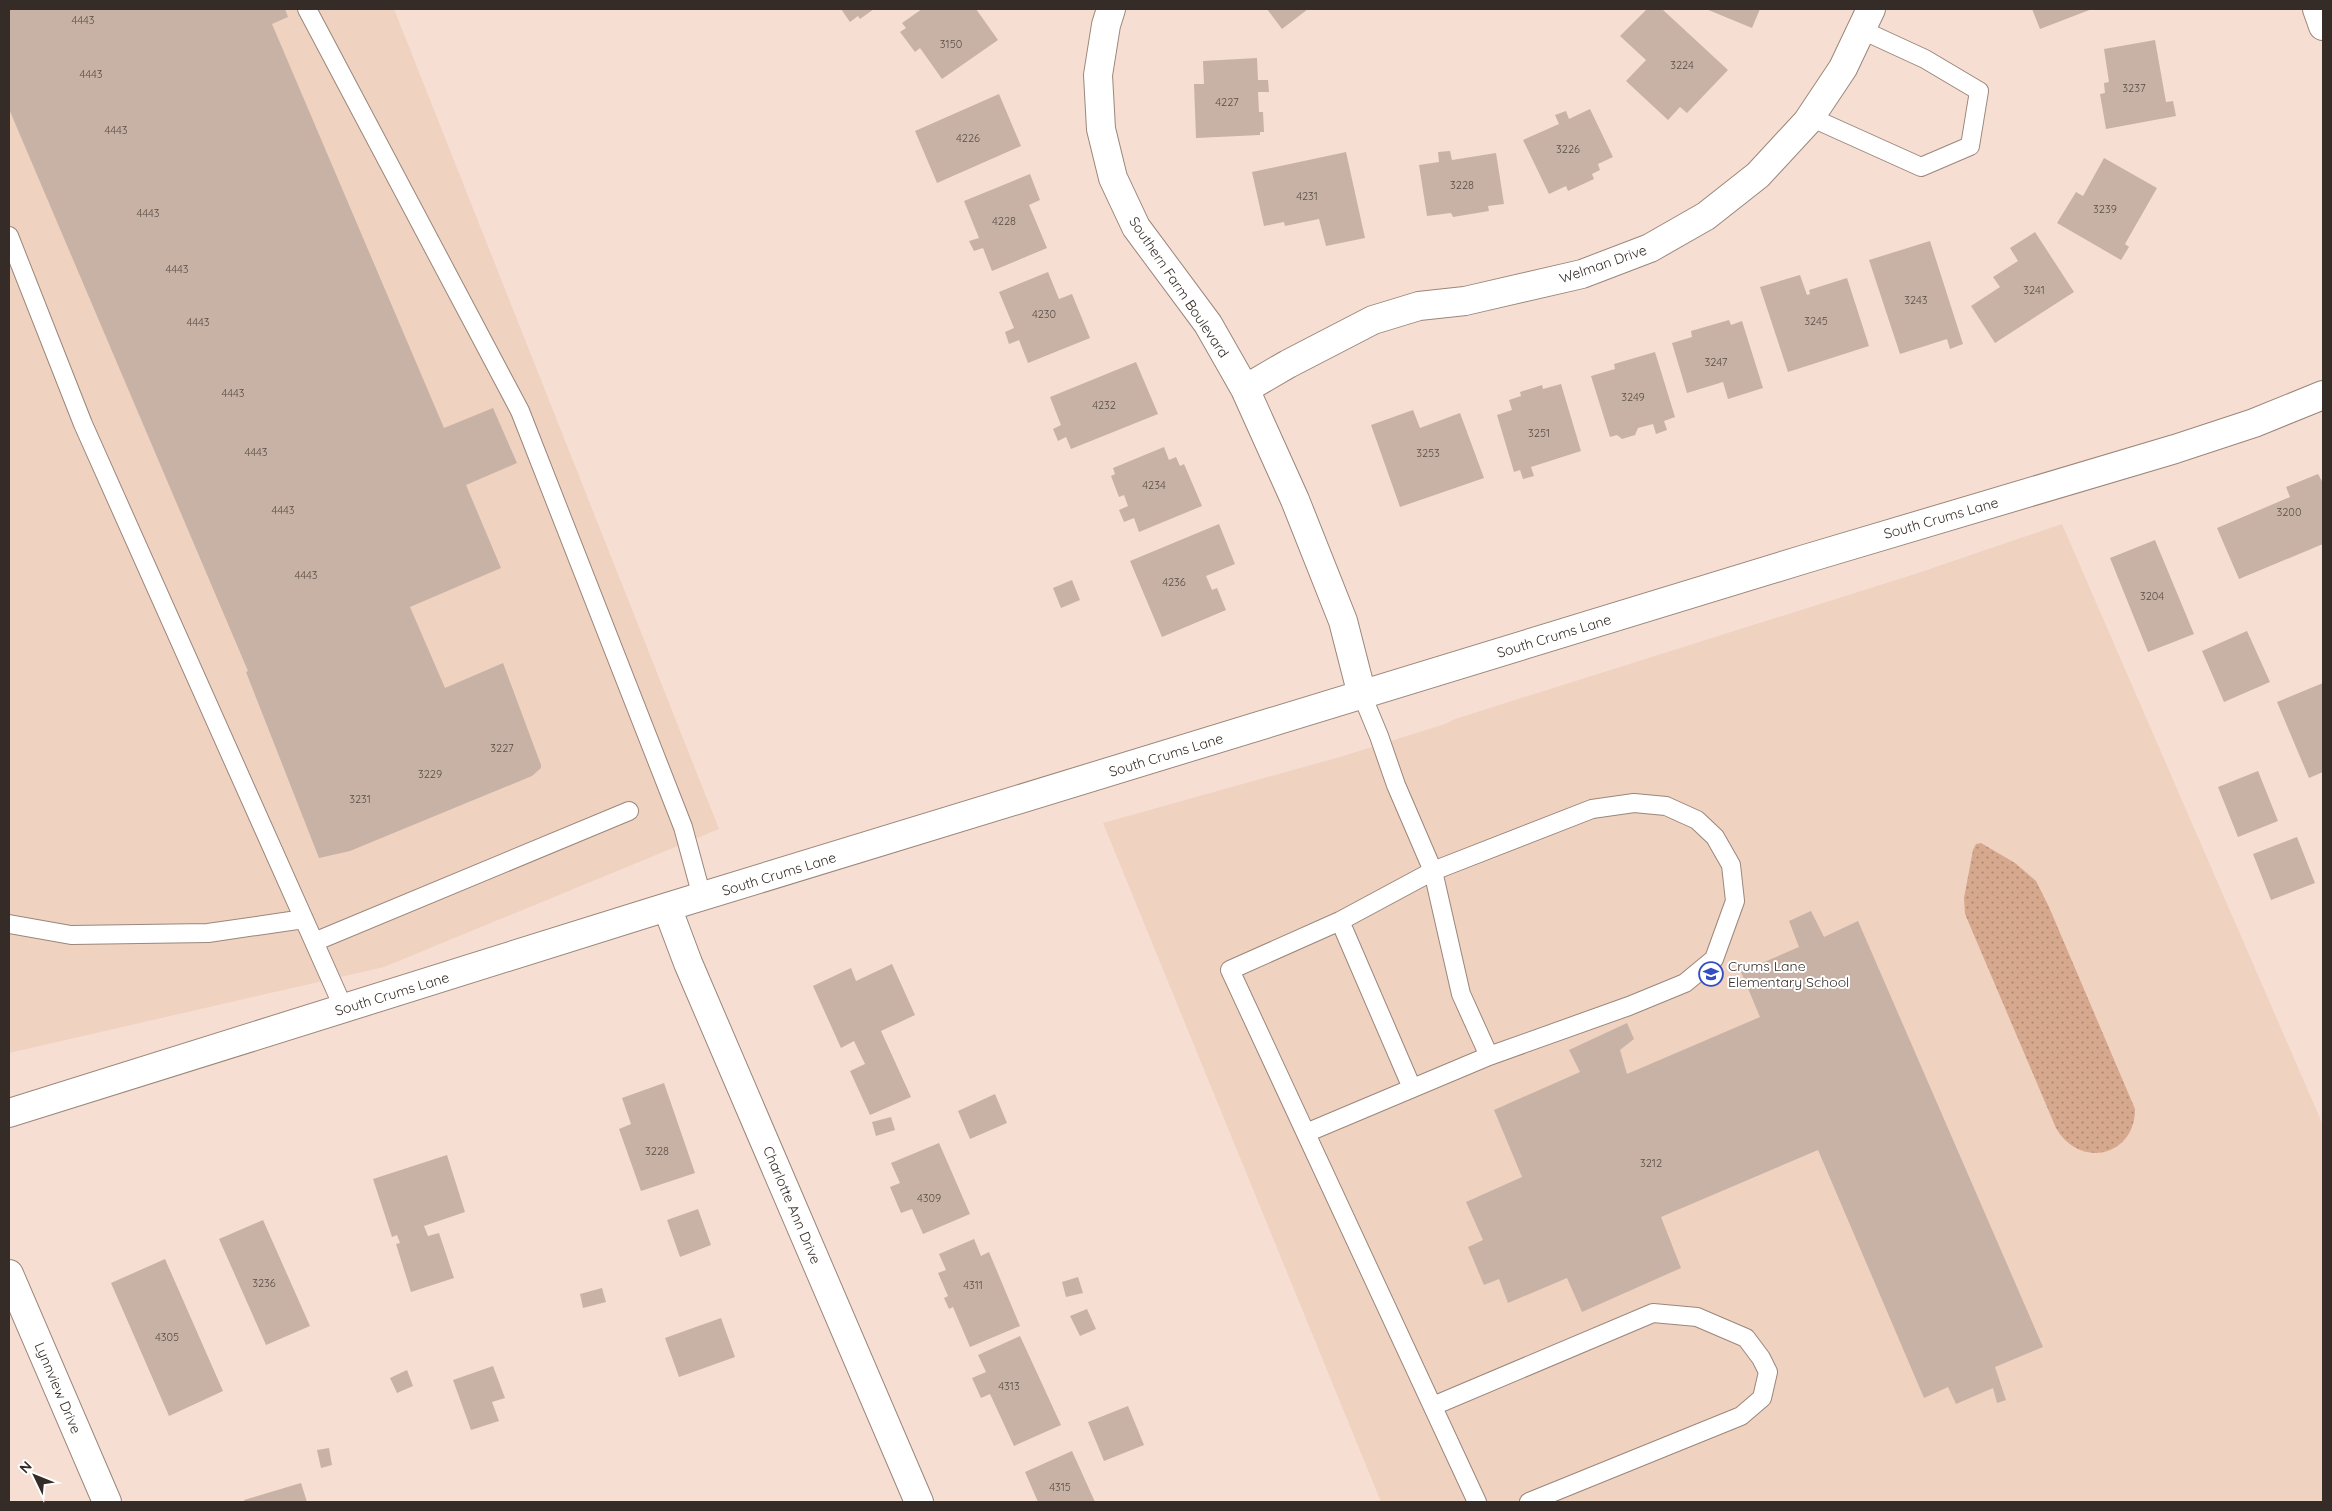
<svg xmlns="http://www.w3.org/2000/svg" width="2332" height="1511" viewBox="0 0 2332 1511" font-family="Quicksand,sans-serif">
  <defs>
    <pattern id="grass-dots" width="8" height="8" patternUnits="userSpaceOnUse" patternTransform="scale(1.25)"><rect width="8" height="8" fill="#d6a88d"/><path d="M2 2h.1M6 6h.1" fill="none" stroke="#ae8973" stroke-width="1.8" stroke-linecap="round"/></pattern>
  </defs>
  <rect width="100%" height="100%" fill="#f6dfd2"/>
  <path fill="#efd2c0" d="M9,9H394L719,829L384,967L9,1053Z
    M2062,524L2323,1125V1502H1381L1103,823L1343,756L1445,724L1455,719L1915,574Z"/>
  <path fill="url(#grass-dots)" d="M1981,843L2015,863L2036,881L2049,907L2135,1109C2135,1157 2079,1169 2056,1128L1965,914L1964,898L1973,850L1976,844Z"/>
  <path fill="#c8b2a5" d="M9,9H285L288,17L272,24L444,428L493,408L517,463L466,485L501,568L410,607L445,688L503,663L541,765V768L532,776L350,851L319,858L246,672L248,671L9,109Z
    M841,9H874L860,19L858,16L850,22Z
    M922,9H976L998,40L942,79L920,48L915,52L900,32L906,28L902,23Z
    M1267,9H1308L1282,29Z
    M1647,9H1662L1728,70L1687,113L1680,107L1668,120L1626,81L1646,60L1620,36Z
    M1706,9H1760L1752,28Z
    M2032,9H2092L2040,29Z
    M2155,40L2166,102L2173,101L2176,116L2106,129L2100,94L2105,93L2104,83L2109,82L2104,49Z
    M1257,58L1258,80H1268L1269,92H1258L1259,112H1263L1264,132H1260V135L1196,138L1194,84H1204L1203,61Z
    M999,94L1021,146L937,183L915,131Z
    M1590,109L1613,157L1598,164L1600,170L1592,174L1594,179L1568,191L1566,186L1549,194L1523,140L1559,124L1555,115L1566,111L1569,119Z
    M1450,151L1452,160L1496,153L1504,204L1488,206L1489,211L1453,217L1451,213L1427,216L1419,165L1439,162L1438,152Z
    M1346,152L1365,238L1326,246L1319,219L1285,226L1284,222L1264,226L1252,172Z
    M2104,158L2157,188L2125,244L2129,247L2121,260L2057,223L2076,192L2083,196Z
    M1030,174L1040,200L1029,205L1047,248L992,271L983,248L974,251L969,241L979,238L964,201Z
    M2035,232L2074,292L1995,343L1971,306L2000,287L1993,277L2018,261L2010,248Z
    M1930,241L1963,344L1950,349L1947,339L1900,354L1869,260Z
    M1048,272L1059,299L1072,294L1090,338L1028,363L1019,340L1009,344L1005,332L1014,328L999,292Z
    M1800,275L1807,295L1810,294L1809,290L1847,278L1869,346L1788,372L1760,287Z
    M1729,320L1731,325L1742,321L1763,388L1728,399L1723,382L1687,393L1672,343L1692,337L1691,331Z
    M1655,352L1675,417L1664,421L1667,430L1656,434L1653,424L1638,428L1635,435L1622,439L1617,435L1610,437L1591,376L1615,369L1614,364Z
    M1136,362L1158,414L1071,449L1066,437L1058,441L1053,429L1061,425L1050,397Z
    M1561,384L1581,451L1531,467L1534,476L1523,479L1520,470L1514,472L1497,415L1512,410L1509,400L1521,396L1520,392L1542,385L1543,389Z
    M1413,410L1420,428L1460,413L1484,478L1400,507L1371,425Z
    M1164,447L1169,460L1176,457L1180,466L1184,464L1202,506L1139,532L1134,518L1124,522L1119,510L1128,506L1124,495L1119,497L1111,476L1115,474L1113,468Z
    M2318,474L2323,483V544L2239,579L2217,528L2290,497L2286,487Z
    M1219,524L1235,564L1206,576L1212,590L1217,588L1226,610L1162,637L1130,561Z
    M2155,540L2194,634L2148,652L2110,558Z
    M1072,580L1080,600L1061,608L1053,588Z
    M2247,631L2270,682L2224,702L2202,651Z
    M2323,683V772L2309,778L2277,702Z
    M2258,771L2278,821L2238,837L2218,787Z
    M2297,837L2315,883L2271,900L2253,854Z
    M1811,911L1824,937L1858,921L2043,1347L1995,1367L2006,1400L1997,1403L1993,1388L1956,1404L1948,1387L1924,1398L1818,1150L1661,1217L1681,1268L1582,1312L1567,1278L1508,1303L1499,1279L1484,1285L1468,1247L1483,1240L1466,1202L1522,1177L1494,1110L1580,1072L1569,1050L1627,1023L1634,1039L1620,1050L1627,1074L1760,1017L1741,972L1799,947L1789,921Z
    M892,964L915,1015L881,1031L911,1097L870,1115L850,1071L865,1064L854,1041L841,1048L813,986L851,968L856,981Z
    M664,1083L695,1173L641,1191L619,1129L631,1124L622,1098Z
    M995,1094L1007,1123L970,1139L958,1111Z
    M891,1117L895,1130L876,1136L872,1122Z
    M939,1143L970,1214L923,1234L912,1209L901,1213L890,1187L900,1183L891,1163Z
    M447,1155L465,1212L424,1226L428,1236L439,1233L454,1278L411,1292L396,1244L400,1243L397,1235L392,1237L373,1179Z
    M698,1209L711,1245L680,1257L667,1220Z
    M263,1220L310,1326L266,1345L219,1239Z
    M974,1239L981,1256L989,1252L1020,1326L970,1347L953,1307L949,1309L944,1298L948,1296L938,1273L946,1270L939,1254Z
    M165,1259L223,1391L169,1416L111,1283Z
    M1078,1277L1083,1293L1066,1297L1062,1282Z
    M602,1288L606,1302L583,1308L580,1294Z
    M1087,1309L1096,1329L1080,1336L1070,1316Z
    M721,1318L735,1357L679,1377L665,1338Z
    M1020,1336L1061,1425L1014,1446L990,1394L981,1398L972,1378L986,1372L978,1355Z
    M493,1366L505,1398L492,1402L499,1421L471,1430L453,1380Z
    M407,1370L413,1386L397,1393L390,1378Z
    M1128,1406L1144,1445L1104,1461L1088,1422Z
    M329,1448L332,1465L321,1468L317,1450Z
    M1072,1451L1095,1502H1038L1025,1472Z
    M301,1483L307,1502H245L244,1500Z"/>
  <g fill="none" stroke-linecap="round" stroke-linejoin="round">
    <g stroke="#9b867a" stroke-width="20">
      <path id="lane" d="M307,9L520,411L683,827L702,897
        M1810,117L1921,167L1970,146L1979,91L1925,59L1862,30
        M9,236L83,424L344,1009
        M1362,695L1379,736L1396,785L1433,871L1461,994L1489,1056L1629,1006L1685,983L1714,959L1735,901L1731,865L1715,837L1697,820L1666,806L1634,803L1592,809L1433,871L1340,921L1230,970L1477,1502
        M1340,921L1412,1088
        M9,924L71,935L208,933L304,919
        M314,942L629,811
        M1306,1133L1489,1056
        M1433,1406L1653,1313L1697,1317L1746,1338L1761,1358L1768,1372L1762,1398L1741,1416L1529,1502"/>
    </g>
    <g stroke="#9b867a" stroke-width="30">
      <path id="street" d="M1111,9L1106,25L1098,75L1101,129L1113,178L1136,227L1208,324L1245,389L1295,500L1343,621L1362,695
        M2317,9L2323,26
        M1245,389L1288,364L1373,320L1419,306L1465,301L1582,274L1650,248L1706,216L1758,175L1807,122L1843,68L1871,9
        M667,907L688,963L919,1502
        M9,1113L667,907L1805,559L2175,449L2254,423L2323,395
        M9,1274L107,1502"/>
    </g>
    <use href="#lane" stroke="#fff" stroke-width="18"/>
    <use href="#street" stroke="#fff" stroke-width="28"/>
  </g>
  <defs>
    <g id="school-ring" transform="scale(1.25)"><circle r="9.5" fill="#fff" stroke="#344ec0" stroke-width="1.5"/><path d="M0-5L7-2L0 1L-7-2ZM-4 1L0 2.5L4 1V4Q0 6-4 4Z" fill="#344ec0"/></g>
  </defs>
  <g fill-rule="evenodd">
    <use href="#school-ring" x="1711" y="974"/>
  </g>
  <g text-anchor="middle" stroke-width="4" stroke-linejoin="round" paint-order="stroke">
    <g font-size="11" fill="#5a4e46">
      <text x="83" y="24">4443</text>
      <text x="951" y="48">3150</text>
      <text x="1682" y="69">3224</text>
      <text x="91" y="78">4443</text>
      <text x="2134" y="92">3237</text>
      <text x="1227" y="106">4227</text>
      <text x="116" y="134">4443</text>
      <text x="968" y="142">4226</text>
      <text x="1568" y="153">3226</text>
      <text x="1462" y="189">3228</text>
      <text x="1307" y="200">4231</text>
      <text x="2105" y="213">3239</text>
      <text x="148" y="217">4443</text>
      <text x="1004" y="225">4228</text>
      <text x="177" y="273">4443</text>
      <text x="2034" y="294">3241</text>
      <text x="1916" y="304">3243</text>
      <text x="1044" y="318">4230</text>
      <text x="1816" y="325">3245</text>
      <text x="198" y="326">4443</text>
      <text x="1716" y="366">3247</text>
      <text x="233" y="397">4443</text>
      <text x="1633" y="401">3249</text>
      <text x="1104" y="409">4232</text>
      <text x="1539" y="437">3251</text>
      <text x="256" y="456">4443</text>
      <text x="1428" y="457">3253</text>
      <text x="1154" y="489">4234</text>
      <text x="283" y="514">4443</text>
      <text x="2289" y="516">3200</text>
      <text x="306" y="579">4443</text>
      <text x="1174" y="586">4236</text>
      <text x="2152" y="600">3204</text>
      <text x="502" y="752">3227</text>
      <text x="430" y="778">3229</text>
      <text x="360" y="803">3231</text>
      <text x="657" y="1155">3228</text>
      <text x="1651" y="1167">3212</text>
      <text x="929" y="1202">4309</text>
      <text x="264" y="1287">3236</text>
      <text x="973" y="1289">4311</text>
      <text x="167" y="1341">4305</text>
      <text x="1009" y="1390">4313</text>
      <text x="1060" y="1491">4315</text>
    </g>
    <g font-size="14" fill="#352c27" stroke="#fff">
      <text transform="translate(1603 264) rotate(-19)" y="5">Welman Drive</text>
      <text transform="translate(1179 287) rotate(56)" y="5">Southern Farm Boulevard</text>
      <text transform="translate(1941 518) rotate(-16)" y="5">South Crums Lane</text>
      <text transform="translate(1554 636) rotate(-17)" y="5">South Crums Lane</text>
      <text transform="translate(1166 755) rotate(-17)" y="5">South Crums Lane</text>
      <text transform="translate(779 874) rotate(-17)" y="5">South Crums Lane</text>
      <text transform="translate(392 994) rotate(-17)" y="5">South Crums Lane</text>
      <text transform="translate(792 1205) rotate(67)" y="5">Charlotte Ann Drive</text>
      <text transform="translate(58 1388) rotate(67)" y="5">Lynnview Drive</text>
    </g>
    <g font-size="14" fill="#352c27" stroke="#fff" text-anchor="start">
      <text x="1728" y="971">Crums Lane<tspan x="1728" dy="16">Elementary School</tspan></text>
    </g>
  </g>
  <rect width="2332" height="1511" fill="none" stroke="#352c27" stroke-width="20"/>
  <g transform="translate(35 1476) rotate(313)" stroke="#ffffff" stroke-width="4" paint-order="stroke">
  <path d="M0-4L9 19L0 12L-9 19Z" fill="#352c27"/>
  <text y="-8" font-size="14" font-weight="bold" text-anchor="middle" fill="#352c27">N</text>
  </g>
</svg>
